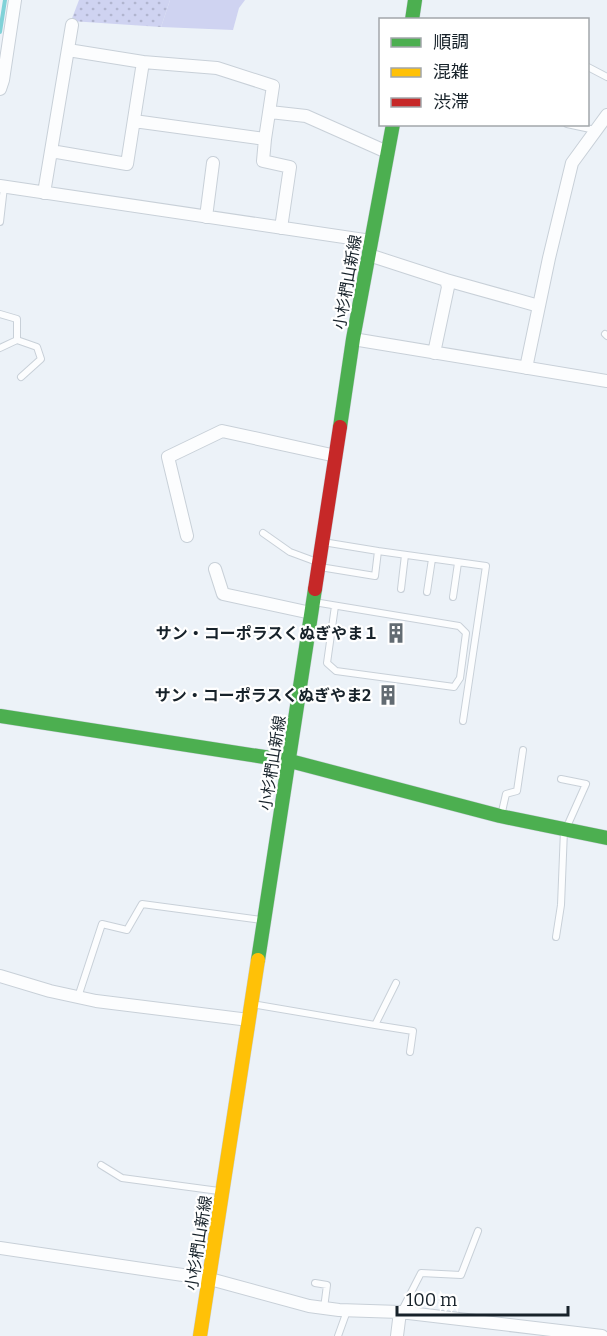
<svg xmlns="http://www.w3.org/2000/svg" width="607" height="1336" viewBox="0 0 607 1336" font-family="Bitter,'Noto Sans JP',serif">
  <defs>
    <pattern id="park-dots" width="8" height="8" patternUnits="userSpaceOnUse" patternTransform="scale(1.5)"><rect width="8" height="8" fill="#cfd3f1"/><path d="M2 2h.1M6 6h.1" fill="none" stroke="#b1b5cf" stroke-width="1.8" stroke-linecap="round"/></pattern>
  </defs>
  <rect width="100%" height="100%" fill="#ecf2f8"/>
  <path fill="url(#park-dots)" d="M79,0H170L161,27L71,21Z"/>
  <path fill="#cfd3f1" d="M170,0H245L239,8L233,30L161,27Z"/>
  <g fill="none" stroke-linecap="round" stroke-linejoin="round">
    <path stroke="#80d2d8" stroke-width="4" d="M0,32L5,0"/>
    <g stroke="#c8d0d8" stroke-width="8">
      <path id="lane" d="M588,67L607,77
        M567,124L595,130
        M0,222L4,187
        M0,314L17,319V340L0,348
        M605,334L607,336
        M17,340L37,347L41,359L21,377
        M263,533L290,552L317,562
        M378,551L486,566L463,721
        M320,567L375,576L378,551L323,542
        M401,589L405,555
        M427,592L432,559
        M453,597L458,563
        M314,602L459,626L466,633L460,678L454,687L336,671L327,663L335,606
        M501,816L506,794L517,791L523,750
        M556,937L561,905L564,830L569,822L586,784L561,779
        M78,997L102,924L127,930L142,904L261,920
        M252,1004L375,1025L396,983
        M375,1025L413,1031L410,1052
        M101,1165L122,1178L219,1191
        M315,1283L327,1285L324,1308
        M401,1312L421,1273L461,1275L478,1231
        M338,1336L347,1311"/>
    </g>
    <g stroke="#c8d0d8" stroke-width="14">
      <path id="street" d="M0,89L3,80L15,0
        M270,112L306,116L387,152
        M134,121L265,139L273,86L217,68L143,62
        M265,139L263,161L290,167L281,228
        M51,151L127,164L143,62L68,50
        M0,186L371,241
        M44,193L72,25
        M206,217L213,163
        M369,255L446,280L448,287L434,353
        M446,280L539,306
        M353,339L607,381
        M526,368L549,258L572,163L607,115
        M187,536L168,457L222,431L336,456
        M215,569L223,594L311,613
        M0,976L50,991L96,1001L249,1020
        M0,1248L210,1279L309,1306L339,1310L400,1312L602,1336
        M397,1336L400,1312"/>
    </g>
    <g stroke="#c8d0d8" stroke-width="15">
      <path id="fast" d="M412,20L415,0
        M340,427L353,339L393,124
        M0,716L290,761L500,816L607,838
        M258,960L315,589"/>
    </g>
    <g stroke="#c8d0d8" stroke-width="15">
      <path id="slow" d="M200,1336L258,960"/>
    </g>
    <g stroke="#c8d0d8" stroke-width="15">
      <path id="jam" d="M315,589L340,427"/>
    </g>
    <use href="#lane" stroke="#fcfdfe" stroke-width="6"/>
    <use href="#street" stroke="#fcfdfe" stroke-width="12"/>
    <use href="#fast" stroke="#4caf50" stroke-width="14"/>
    <use href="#slow" stroke="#ffc107" stroke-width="14"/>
    <use href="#jam" stroke="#c62828" stroke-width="14"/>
  </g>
  <defs>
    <g id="building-bare" transform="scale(1.62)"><path d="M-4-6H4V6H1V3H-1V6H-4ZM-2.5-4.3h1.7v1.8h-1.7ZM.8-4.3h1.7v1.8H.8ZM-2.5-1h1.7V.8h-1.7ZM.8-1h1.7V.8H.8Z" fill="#626b72" stroke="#fff" stroke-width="2.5" paint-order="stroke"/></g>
  </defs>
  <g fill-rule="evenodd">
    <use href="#building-bare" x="396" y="633"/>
    <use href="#building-bare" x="388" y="695"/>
  </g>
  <g text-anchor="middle" stroke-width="4.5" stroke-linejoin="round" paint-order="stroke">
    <g font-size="16" fill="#17222a" stroke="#fff">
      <text transform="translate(347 282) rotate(-80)" y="6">小杉椚山新線</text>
      <text transform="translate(272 763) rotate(-81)" y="6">小杉椚山新線</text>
      <text transform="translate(198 1243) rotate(-81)" y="6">小杉椚山新線</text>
    </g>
    <g font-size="16" font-weight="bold" fill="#17222a" stroke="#fff" text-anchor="end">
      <text x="379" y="639">サン・コーポラスくぬぎやま１</text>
      <text x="371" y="701">サン・コーポラスくぬぎやま2</text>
    </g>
  </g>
  <rect x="379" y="18" width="210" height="108" fill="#ffffff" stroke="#a2a7aa" stroke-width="1.5"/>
  <rect x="391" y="38" width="30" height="9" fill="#4caf50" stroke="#a2a7aa" stroke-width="1.5"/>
  <text x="433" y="48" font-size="18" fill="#17222a">順調</text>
  <rect x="391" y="68" width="30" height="9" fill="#ffc107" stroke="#a2a7aa" stroke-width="1.5"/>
  <text x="433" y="78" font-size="18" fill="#17222a">混雑</text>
  <rect x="391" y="98" width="30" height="9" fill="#c62828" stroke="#a2a7aa" stroke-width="1.5"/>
  <text x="433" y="108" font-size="18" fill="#17222a">渋滞</text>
  <path d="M397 1306v9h171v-9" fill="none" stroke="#17222a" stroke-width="3"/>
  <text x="406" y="1306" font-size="18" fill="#17222a" stroke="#ffffff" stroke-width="4.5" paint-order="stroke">100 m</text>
</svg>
